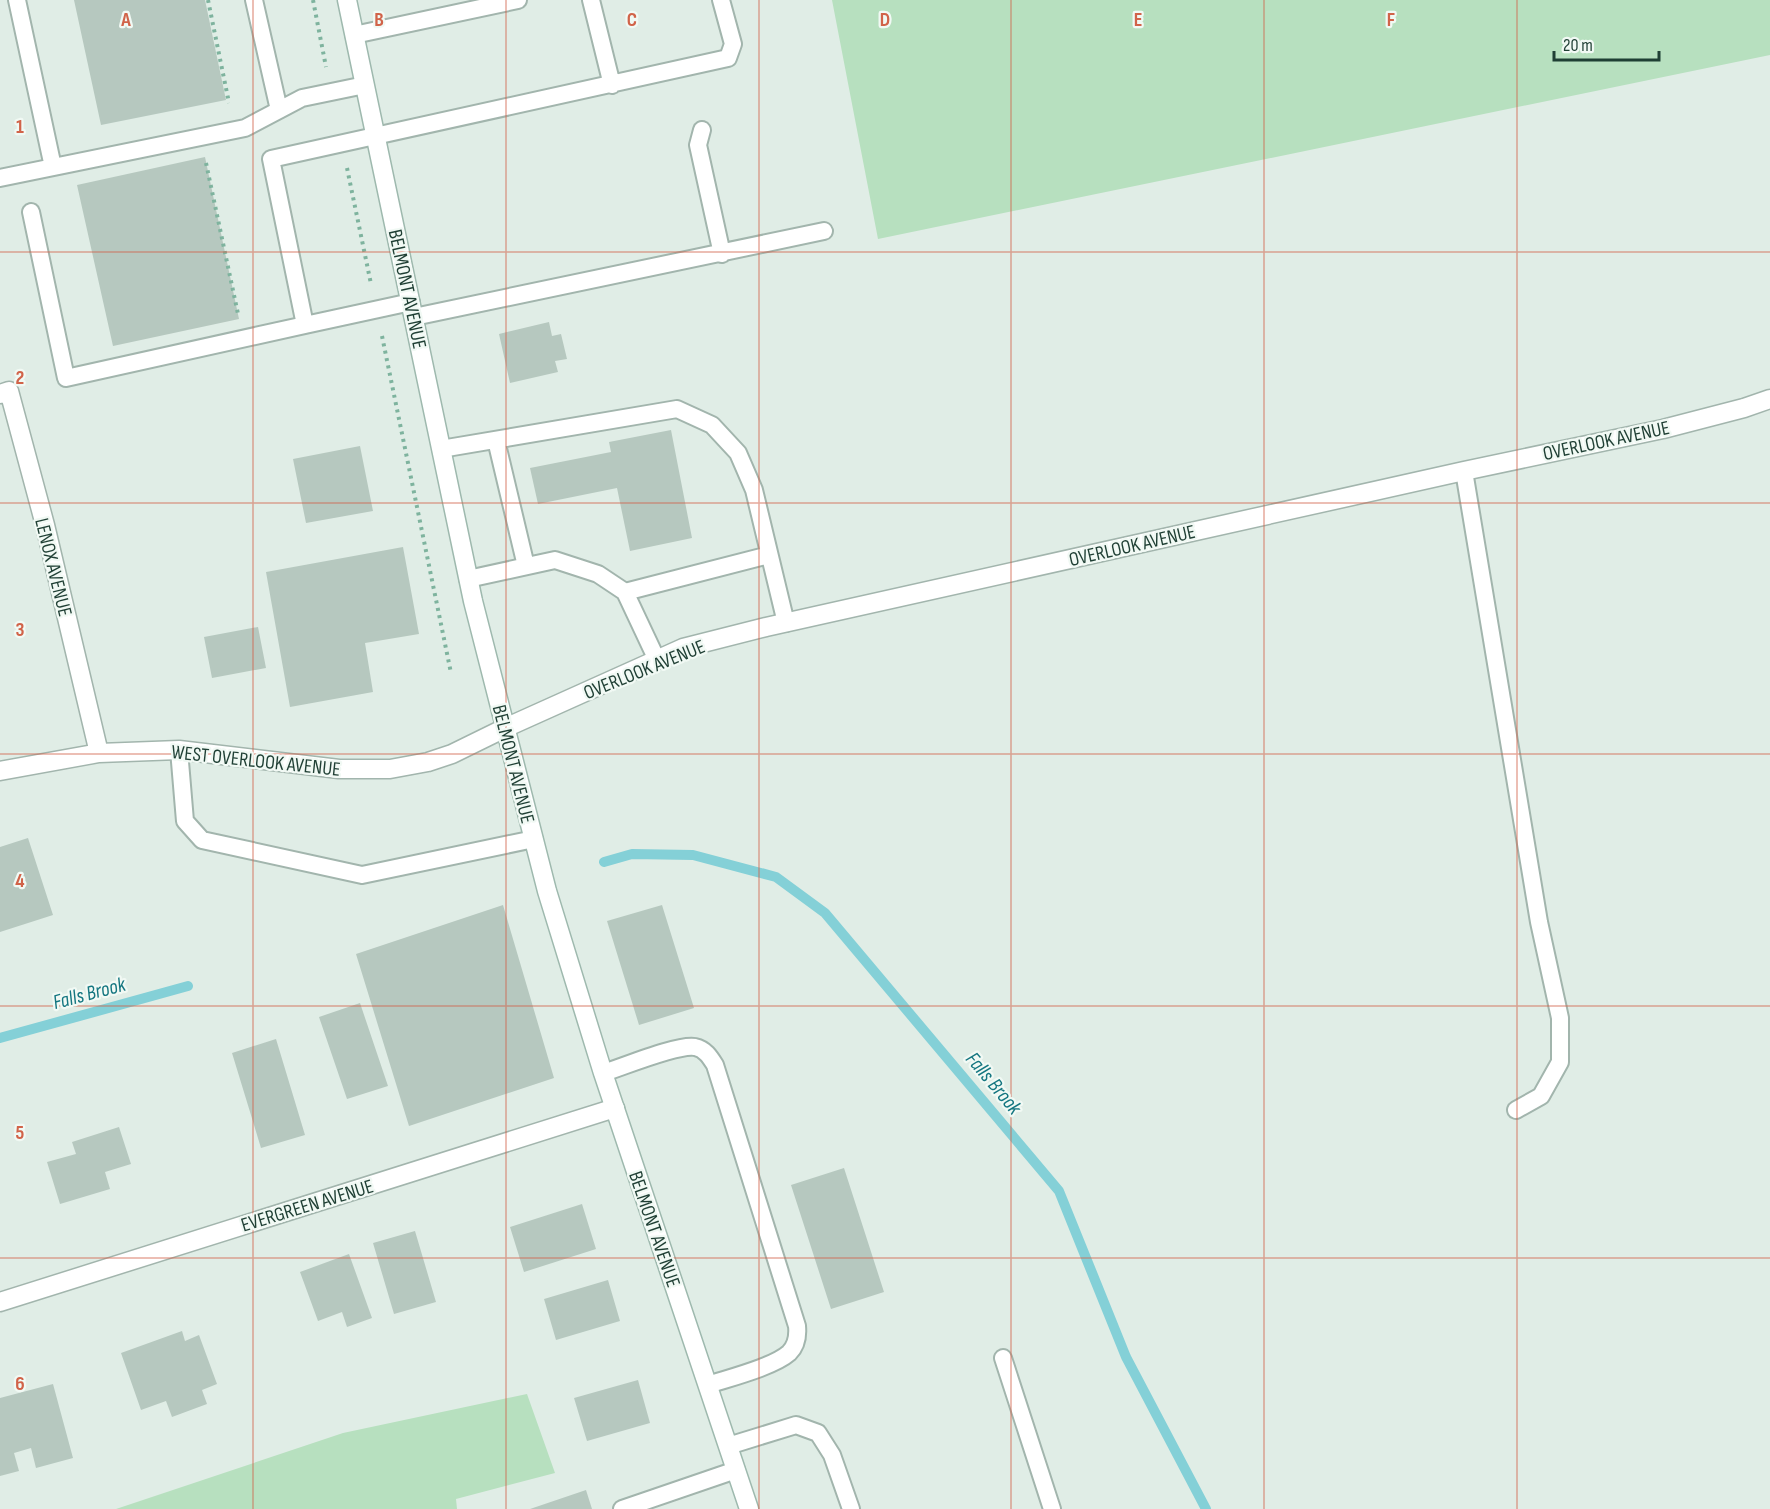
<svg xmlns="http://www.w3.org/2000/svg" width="1770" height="1509" viewBox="0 0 1770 1509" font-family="'Sofia Sans Condensed',sans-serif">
  <rect width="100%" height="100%" fill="#e0ede6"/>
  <path fill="#b7e0bf" d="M832,0H1770V55L878,239Z
    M527,1394L555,1473L456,1499L457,1509H116L343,1433Z"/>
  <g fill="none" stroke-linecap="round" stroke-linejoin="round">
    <path stroke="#84d0d7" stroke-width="10" d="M604,862L632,854L693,855L776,877L825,913L1059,1191L1126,1357L1206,1509
      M0,1038L188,986"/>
  </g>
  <path fill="#b6c8bf" d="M74,0H205L226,100L101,125Z
    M205,157L239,319L113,346L77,185Z
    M549,322L552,336L561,334L567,359L555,361L558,372L510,383L499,334Z
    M671,430L692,538L630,551L617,488L538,504L530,468L611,452L609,442Z
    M360,446L373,511L306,523L293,459Z
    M403,547L419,634L365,643L373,692L290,707L266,572Z
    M258,627L266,668L212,678L204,637Z
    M28,838L53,915L0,932V847Z
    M503,905L554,1078L409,1126L356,954Z
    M662,905L694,1008L639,1025L607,921Z
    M360,1003L388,1086L347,1099L319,1017Z
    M276,1039L305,1135L261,1148L232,1053Z
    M119,1127L131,1164L105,1172L110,1189L60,1204L47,1162L76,1154L72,1142Z
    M844,1168L884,1292L831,1309L791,1185Z
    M582,1204L596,1249L524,1272L510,1227Z
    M415,1231L436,1302L394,1314L373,1243Z
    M349,1254L372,1318L347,1327L342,1312L318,1321L300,1272Z
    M608,1280L620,1321L556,1340L544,1299Z
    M182,1331L185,1341L199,1335L217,1384L202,1390L207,1404L172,1417L166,1401L141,1410L121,1353Z
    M638,1380L650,1423L587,1441L574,1398Z
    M53,1384L73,1458L36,1468L31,1448L14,1453L19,1471L0,1476V1398Z
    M586,1490L592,1509H530Z"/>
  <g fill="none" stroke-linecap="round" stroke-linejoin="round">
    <g stroke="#a2b5ad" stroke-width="20">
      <path id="service" d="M17,0L53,167
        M254,0L279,110
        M591,0L612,85
        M354,35L518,0
        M702,130L698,145L722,254
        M0,178L245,128L302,98L365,85
        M31,212L66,378L305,325
        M411,302L305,325L271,159L728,58L733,44L721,0
        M414,317L824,231
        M496,440L526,566
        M441,449L677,409L712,425L738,453L754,490L786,623
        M1464,471L1539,922L1560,1018V1062L1541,1096L1516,1110
        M468,579L555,560L598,574L625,592L657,660
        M625,592L769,555
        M179,750L185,821L202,840L362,875L534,839
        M603,1073C623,1067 677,1044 695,1047C705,1049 710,1057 715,1065L797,1326C798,1336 796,1346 789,1353C773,1367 729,1378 708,1385
        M1003,1358L1052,1509
        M728,1446L796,1425L818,1433L832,1455L851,1509
        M622,1509L736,1470"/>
    </g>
    <g stroke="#a2b5ad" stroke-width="21">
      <path id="minor" d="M0,394L9,391L45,525L99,753
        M0,771L99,753L179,750L339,769H390L428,762L452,754L505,728L683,648L766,627L1464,471L1663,429L1744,408L1770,399
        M0,1302L615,1108"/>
    </g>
    <g stroke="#9eb9ae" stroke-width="21">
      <path id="secondary" d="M347,0L473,601L547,891L603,1073L749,1509"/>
    </g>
    <path stroke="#7eb39e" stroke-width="4" stroke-dasharray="3 4.5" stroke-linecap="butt" d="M208,0L229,103
      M313,0L326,67
      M206,163L238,314
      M347,168L371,284
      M382,336L451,673"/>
    <use href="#service" stroke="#fff" stroke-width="16"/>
    <use href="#minor" stroke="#fff" stroke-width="18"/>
    <use href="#secondary" stroke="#fff" stroke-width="18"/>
  </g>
  <path fill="none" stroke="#d16349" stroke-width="1.5" stroke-opacity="0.55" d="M253,0V1509M506,0V1509M759,0V1509M1011,0V1509M1264,0V1509M1517,0V1509M0,252H1770M0,503H1770M0,754H1770M0,1006H1770M0,1258H1770"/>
  <g text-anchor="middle" stroke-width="4.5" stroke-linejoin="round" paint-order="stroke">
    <g font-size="20" fill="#1f3f34" stroke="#f1f9f4">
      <text transform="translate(408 289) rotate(78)" y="7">BELMONT AVENUE</text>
      <text transform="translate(1606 440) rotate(-12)" y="7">OVERLOOK AVENUE</text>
      <text transform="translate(1132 545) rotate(-13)" y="7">OVERLOOK AVENUE</text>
      <text transform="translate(54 567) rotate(76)" y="7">LENOX AVENUE</text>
      <text transform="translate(644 669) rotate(-22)" y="7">OVERLOOK AVENUE</text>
      <text transform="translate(256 760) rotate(6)" y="7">WEST OVERLOOK AVENUE</text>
      <text transform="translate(514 764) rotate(76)" y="7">BELMONT AVENUE</text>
      <text transform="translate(307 1205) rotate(-17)" y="7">EVERGREEN AVENUE</text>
      <text transform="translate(655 1229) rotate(71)" y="7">BELMONT AVENUE</text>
    </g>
    <g font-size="21" font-style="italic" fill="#147680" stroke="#f1f9f4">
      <text transform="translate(89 993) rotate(-15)" y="7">Falls Brook</text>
      <text transform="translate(994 1083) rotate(50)" y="7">Falls Brook</text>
    </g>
  </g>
  <g font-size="20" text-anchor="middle" font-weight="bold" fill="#d16349" stroke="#f1f9f4" stroke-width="4.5" stroke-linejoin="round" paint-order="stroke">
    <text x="126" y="26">A</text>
    <text x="379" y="26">B</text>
    <text x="632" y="26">C</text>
    <text x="885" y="26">D</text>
    <text x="1138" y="26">E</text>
    <text x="1391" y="26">F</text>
    <text x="20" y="133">1</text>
    <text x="20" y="384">2</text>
    <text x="20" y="636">3</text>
    <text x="20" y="887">4</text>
    <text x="20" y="1139">5</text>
    <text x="20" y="1390">6</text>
  </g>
  <path d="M1554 51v9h105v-9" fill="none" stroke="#1f3f34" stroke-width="3"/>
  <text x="1563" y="51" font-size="18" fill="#1f3f34" stroke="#f1f9f4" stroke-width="4.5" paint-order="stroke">20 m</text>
</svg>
